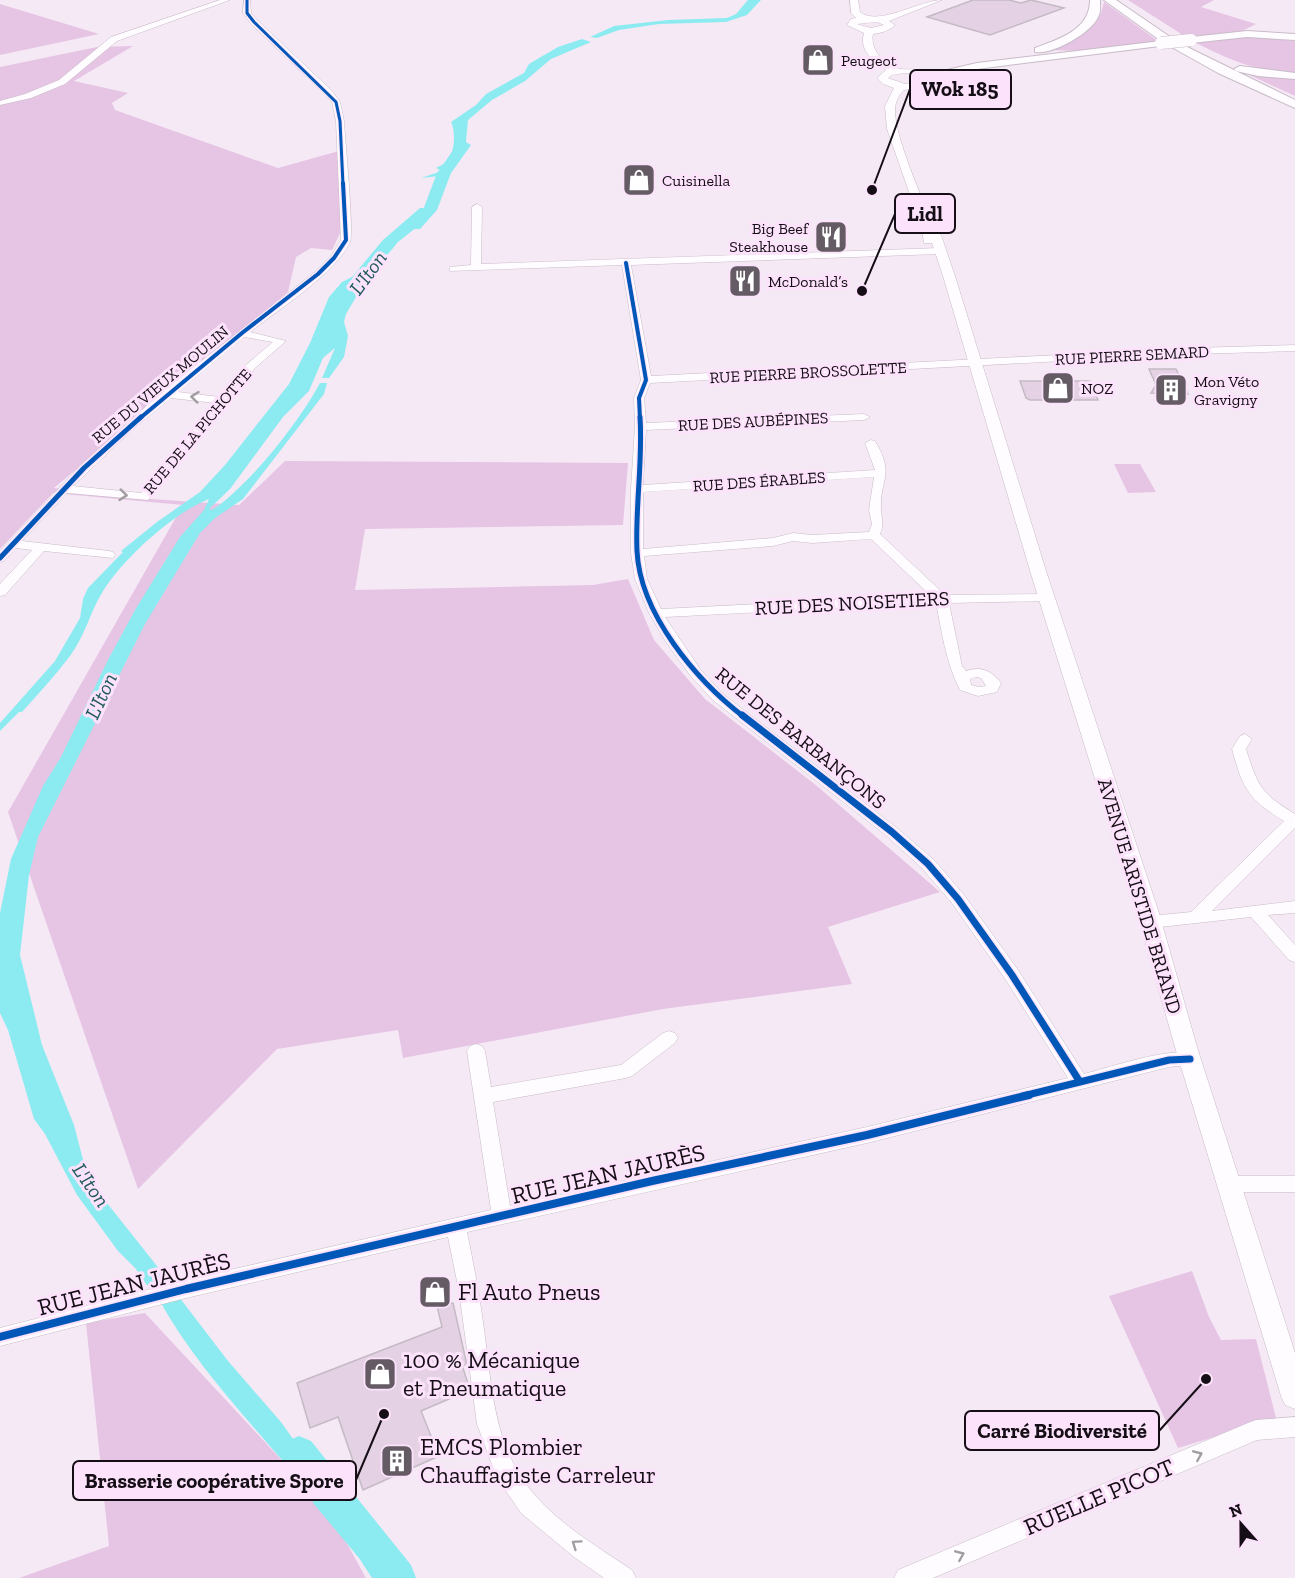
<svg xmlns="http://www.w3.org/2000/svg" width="1295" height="1578" viewBox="0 0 1295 1578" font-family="'Zilla Slab',serif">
  <rect width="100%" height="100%" fill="#f6e9f6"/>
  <path fill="#e6c4e4" d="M1128,0H1214L1201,7L1256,24L1242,31L1186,37Z
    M1104,2L1158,41L1076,51L1049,50C1075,38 1098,33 1104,2Z
    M0,4L99,34L0,55Z
    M1248,37L1295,41V73C1258,72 1229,60 1196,43Z
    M133,46L74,81L128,93L112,103L115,110L278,168L339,151L341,231L332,250L311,248L296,257L288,292L54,488L136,498L239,505L285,461L628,463L623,525L365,529L355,590L593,585L628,579L654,640L705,699L817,786L940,892L828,927L852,984L663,1009L403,1058L398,1030L277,1049L138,1189L8,812L183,505L53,493L0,549V67L97,47Z
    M1245,73L1295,78V96Z
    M1114,464H1140L1156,492L1128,493Z
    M1192,1271L1209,1317L1221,1340L1256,1339L1276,1418L1178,1448L1109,1296Z
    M145,1313L329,1511L366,1578H19L109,1546L86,1323Z"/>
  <path fill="#8cebf0" d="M748,0H761L747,15L726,22L659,24L619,30L597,38L590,37L614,26L668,20L727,18L736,14Z
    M582,39L591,42L551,59L525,81L492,100L468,120L465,152L452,171H444L448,175L421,178L439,172L441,170L436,168C439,166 443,165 446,162C455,154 456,132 451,122L476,105L486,94L524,73L529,64L539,58L558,47Z
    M431,201H438L427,219L398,242L365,282L346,314L344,322L348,336L344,357L329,378H322L335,348L323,358L309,391L283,417L230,489L209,509L212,510C249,486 299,422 320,383H327L324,394L243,499L215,518L200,533L145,624L38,837L29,875L20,955L42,1045L74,1125L88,1179L172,1285L151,1291L136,1269L118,1251L77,1195L45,1134L34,1119L8,1030L0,1013V913L11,859L43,786L61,757L108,660L135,610L180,537L204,510L209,499C173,513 124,558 103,591C90,612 85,636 70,656C55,676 38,694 22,712H19L0,731V723L55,661L80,618L83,599L88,588L123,552L121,551L157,522L200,492L225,465L289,384L310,343L329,297L342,282L352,277L383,240L420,208H428Z
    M176,1293L228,1361L281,1422L315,1470L324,1489L401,1578H372L359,1558L313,1503L314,1496L299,1472L293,1475L285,1469L282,1460C238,1409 191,1358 158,1298Z"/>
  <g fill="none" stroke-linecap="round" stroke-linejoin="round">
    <path fill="#8cebf0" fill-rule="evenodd" d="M464,141L471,145L451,173L437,210L420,229H410L408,226L423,210L437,173L459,142Z
      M299,1436L311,1441L411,1565L416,1578H375L287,1465L282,1453L287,1441Z"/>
  </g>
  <path fill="#e4d1e4" stroke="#c4bac4" stroke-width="1.5" d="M973,0H1009L1021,3L1031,0L1064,8L990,35L927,17Z
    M1149,369H1176L1188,394L1151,393L1156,385Z
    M1020,381H1090L1098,400H1030L1026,398Z
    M453,1303L467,1365H462L470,1390L421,1411L439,1456L363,1490L338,1417L310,1428L297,1383L442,1327L437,1306Z"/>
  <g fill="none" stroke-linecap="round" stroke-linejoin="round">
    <g stroke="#c7bcc7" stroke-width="1">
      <path id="minor" d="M220,0H230L117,41L65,84L31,98L0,105V101L25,94L59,80L111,37Z
        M244,0H250L251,13L257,20L332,91L340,102L344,121C345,139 354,231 350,242C336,273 278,310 250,332L286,341L255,368L148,500L67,493L22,541L109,551L113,552L115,555L113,558L44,551L5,595L0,596V584L32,550L16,548L4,561L0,562V551L80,466L162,392L315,272L331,256L341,240L336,121L332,102L326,95L251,24L243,13ZM244,337L273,342L247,364L220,397L178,392ZM171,398L215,403L141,493L73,486L132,430Z
        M477,204L482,207L481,264L939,248L944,251L939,254L631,265L651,376L1193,348L1295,345V351L1193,354L650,383L644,398L646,423L864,414L870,417L864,420L646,430L643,485L875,470L865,443L871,440L875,441C896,476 879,478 881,511C882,521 884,524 880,534L945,595L1052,594L1054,597L1047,601L949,603L962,666L966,671C981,666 991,670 1001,683L997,692L978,696L960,690C946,663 942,633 936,603L665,617L700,669L723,694L897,828L934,860L964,895L1018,970L1084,1074C1111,1067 1172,1046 1196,1054L1199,1059L1196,1064L1169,1067L867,1143L467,1232C473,1262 479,1292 483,1322C491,1377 492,1438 526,1484C553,1521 595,1545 632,1570L636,1578H604L574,1557L521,1513L497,1478L477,1424L459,1291L448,1237L186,1298L0,1346V1328L186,1280L491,1210L467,1051L470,1046L476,1044L482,1046L485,1051L491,1087L621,1065L663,1033L669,1031L675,1033L678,1038L675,1043L632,1076L626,1078L493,1102L510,1206L867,1127L1068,1078L1006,980L952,903L922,868L887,836L713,700L690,675L666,642L649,613L635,579L631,553V489L635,427L634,398L641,380L622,265L450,271V267L471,265L472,207ZM874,477L869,510L872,524L869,532L812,535L793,533L773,538L643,549V492ZM871,539L930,595L661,609L647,579L644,556L773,546L793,541L812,543ZM976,677L981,678L986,686L979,687L971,685L970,679Z
        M1245,734L1252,739L1246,749C1258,787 1261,793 1295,814V828L1212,911L1295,901V913L1268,915L1295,945V962L1289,960L1251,917L1151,928L1145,926L1143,922L1145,918L1151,916L1191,912L1284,821C1248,799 1243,789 1232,749L1240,736Z
        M1230,1176H1295V1192H1230L1223,1190L1220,1184L1223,1178Z
        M1295,1417V1437L1257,1440L933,1578H894L898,1570L1248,1423L1256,1420Z"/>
    </g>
    <g stroke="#c7bcc7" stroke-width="1">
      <path id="major" d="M850,0H858L860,12C878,27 920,0 942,0L889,21L895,25C889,31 881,33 873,34C870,48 881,61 894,67C907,73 920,64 934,77L933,83L918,88L904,90C898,96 895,102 895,111C895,138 923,199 933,227L941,235L955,276L1047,574L1159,913L1197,1047L1295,1353V1409L1285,1405L1281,1396L1175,1047L1137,913L1031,574L943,276L932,243H924L922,229L887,129L885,106L894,88L883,84L877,78L886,70C873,61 859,50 864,33L847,25L851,19L856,18L851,13ZM877,22L884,25L871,28L857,24ZM905,73L917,75L924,80L905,84L888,78L892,75Z"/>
    </g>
    <g stroke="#c7bcc7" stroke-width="2">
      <path id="highway" d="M1090,0H1100C1100,7 1101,13 1097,19C1089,34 1052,55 1035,52V48C1059,39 1090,30 1090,0Z
        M1104,0H1116L1179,43L1295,100V108L1218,73L1168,45L977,69L929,80L923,77L925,75L977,63L1161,41Z
        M1247,31L1295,34V40L1247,37L1191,43L1186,40L1191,37Z
        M1240,66L1295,73V79L1258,76L1236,71L1234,69Z"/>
    </g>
    <use href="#minor" fill="#fefcfe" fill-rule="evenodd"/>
    <use href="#major" fill="#fefcfe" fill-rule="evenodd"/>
    <use href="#highway" fill="#fefcfe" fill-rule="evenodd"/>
    <g stroke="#c7bcc7" stroke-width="13" stroke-linecap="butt">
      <path id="highway-bridge" d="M1161,43L1191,40"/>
    </g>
    <use href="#highway-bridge" stroke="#fefcfe" stroke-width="12"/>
    <g stroke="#fce3fb" stroke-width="5">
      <path id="cycleway-far4" d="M247,0V13L254,22L336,102L340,121L343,185"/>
    </g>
    <g stroke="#fce3fb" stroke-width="6">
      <path id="cycleway-far3" d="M626,263L646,380L639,398L640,419
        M139,419L242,333L318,274L334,258L346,240L343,183"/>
    </g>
    <g stroke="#fce3fb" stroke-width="8">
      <path id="cycleway-far2" d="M640,417C643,462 635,507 637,551C640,614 696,680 744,717
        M0,558L84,468L141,417"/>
    </g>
    <g stroke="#fce3fb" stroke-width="10">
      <path id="cycleway-far1" d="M742,715L892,832L928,864L958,899L1012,975L1080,1082
        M1023,1096L1169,1060L1190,1059"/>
    </g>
    <g stroke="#fce3fb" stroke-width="12">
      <path id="cycleway" d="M0,1337L186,1289L652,1181L867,1135L1029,1095"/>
    </g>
    <use href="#cycleway-far4" stroke="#0057b8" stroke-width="3"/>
    <use href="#cycleway-far3" stroke="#0057b8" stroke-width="4"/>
    <use href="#cycleway-far2" stroke="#0057b8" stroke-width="5"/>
    <use href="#cycleway-far1" stroke="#0057b8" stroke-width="7"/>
    <use href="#cycleway" stroke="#0057b8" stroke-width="8"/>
  </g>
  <defs><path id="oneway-chevron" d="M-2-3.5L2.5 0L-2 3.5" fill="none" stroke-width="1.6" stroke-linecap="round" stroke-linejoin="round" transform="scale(1.5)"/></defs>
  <g stroke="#a19da1">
    <use href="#oneway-chevron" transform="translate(195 397) rotate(-174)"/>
    <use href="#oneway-chevron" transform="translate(123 495) rotate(6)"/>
    <use href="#oneway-chevron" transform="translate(1198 1455) rotate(-23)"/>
    <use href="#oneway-chevron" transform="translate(576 1544) rotate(-145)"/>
    <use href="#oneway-chevron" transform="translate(960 1555) rotate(-23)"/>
  </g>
  <defs>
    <g id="shop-square" transform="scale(1.725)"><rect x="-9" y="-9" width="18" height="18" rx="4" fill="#645b64" stroke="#fce3fb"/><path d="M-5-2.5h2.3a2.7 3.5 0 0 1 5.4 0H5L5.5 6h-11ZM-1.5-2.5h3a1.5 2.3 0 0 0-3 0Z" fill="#fff"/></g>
    <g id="restaurant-square" transform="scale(1.725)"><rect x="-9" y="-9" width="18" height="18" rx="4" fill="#645b64" stroke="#fce3fb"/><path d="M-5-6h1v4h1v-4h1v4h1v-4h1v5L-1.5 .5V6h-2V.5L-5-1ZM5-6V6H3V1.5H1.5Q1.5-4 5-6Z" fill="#fff"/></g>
    <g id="building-square" transform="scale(1.725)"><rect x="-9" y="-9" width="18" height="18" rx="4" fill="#645b64" stroke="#fce3fb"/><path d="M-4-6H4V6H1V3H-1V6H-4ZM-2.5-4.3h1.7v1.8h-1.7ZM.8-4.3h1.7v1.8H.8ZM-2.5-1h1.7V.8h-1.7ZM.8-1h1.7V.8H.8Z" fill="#fff"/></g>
  </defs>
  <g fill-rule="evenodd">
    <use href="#shop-square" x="818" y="60"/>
    <use href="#shop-square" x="639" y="180"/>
    <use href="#restaurant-square" x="831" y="237"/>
    <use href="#restaurant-square" x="745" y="281"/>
    <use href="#shop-square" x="1058" y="388"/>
    <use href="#building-square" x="1171" y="390"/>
    <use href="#shop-square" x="435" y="1292"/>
    <use href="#shop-square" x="380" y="1374"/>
    <use href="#building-square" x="397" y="1461"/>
  </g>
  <g text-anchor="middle" stroke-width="6" stroke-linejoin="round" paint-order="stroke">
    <g font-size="16" fill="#160e16" stroke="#fce3fb" text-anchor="start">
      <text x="841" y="66">Peugeot</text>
      <text x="662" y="186">Cuisinella</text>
      <text x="808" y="234" text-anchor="end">Big Beef<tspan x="808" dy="18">Steakhouse</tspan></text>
      <text x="768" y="287">McDonald’s</text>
      <text x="1194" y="387">Mon Véto<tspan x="1194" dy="18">Gravigny</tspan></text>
      <text x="1081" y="394">NOZ</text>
    </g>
    <g font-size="16" fill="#160e16" stroke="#fce3fb">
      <text transform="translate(1132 355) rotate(-3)" y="6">RUE PIERRE SEMARD</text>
      <text transform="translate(808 372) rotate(-3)" y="6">RUE PIERRE BROSSOLETTE</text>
      <text transform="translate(160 384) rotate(-40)" y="6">RUE DU VIEUX MOULIN</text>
      <text transform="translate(753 421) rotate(-3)" y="6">RUE DES AUBÉPINES</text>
      <text transform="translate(197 431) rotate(-50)" y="6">RUE DE LA PICHOTTE</text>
      <text transform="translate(759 481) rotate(-4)" y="6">RUE DES ÉRABLES</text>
    </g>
    <g font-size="20" fill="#160e16" stroke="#fce3fb">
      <text transform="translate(852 603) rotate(-3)" y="7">RUE DES NOISETIERS</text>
      <text transform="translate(801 738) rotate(39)" y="7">RUE DES BARBANÇONS</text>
      <text transform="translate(1140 896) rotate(73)" y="7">AVENUE ARISTIDE BRIAND</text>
    </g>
    <g font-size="21" font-style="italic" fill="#205b5c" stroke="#fce3fb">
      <text transform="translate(368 273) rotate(-54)" y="7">L'Iton</text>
      <text transform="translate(101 696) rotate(-65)" y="7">L'Iton</text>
      <text transform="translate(91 1185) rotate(55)" y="7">L'Iton</text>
    </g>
    <g font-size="24" fill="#160e16" stroke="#fce3fb">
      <text transform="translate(608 1174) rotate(-13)" y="8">RUE JEAN JAURÈS</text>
      <text transform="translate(134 1284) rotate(-14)" y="8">RUE JEAN JAURÈS</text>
      <text transform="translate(1099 1497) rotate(-23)" y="8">RUELLE PICOT</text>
    </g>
    <g font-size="24" fill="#160e16" stroke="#fce3fb" text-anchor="start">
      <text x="458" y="1300">Fl Auto Pneus</text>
      <text x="403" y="1368">100 % Mécanique<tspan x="403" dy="28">et Pneumatique</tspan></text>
      <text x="420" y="1455">EMCS Plombier<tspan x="420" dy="28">Chauffagiste Carreleur</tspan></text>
    </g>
  </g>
  <path fill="none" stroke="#160e16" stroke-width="2" d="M872 190L910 89M862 291L895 214M1206 1379L1159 1431M384 1414L356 1480"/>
  <g fill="#160e16" stroke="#fce3fb" stroke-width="2">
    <circle cx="872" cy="190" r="6"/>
    <circle cx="862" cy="291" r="6"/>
    <circle cx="1206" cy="1379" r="6"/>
    <circle cx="384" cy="1414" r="6"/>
  </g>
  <g fill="#fce3fb" stroke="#160e16" stroke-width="2">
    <rect x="910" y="70" width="101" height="39" rx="6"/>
    <rect x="895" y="194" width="60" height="39" rx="6"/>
    <rect x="965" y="1411" width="194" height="39" rx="6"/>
    <rect x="73" y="1461" width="283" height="39" rx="6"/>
  </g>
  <g font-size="21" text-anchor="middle" font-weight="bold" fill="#160e16">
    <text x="960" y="96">Wok 185</text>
    <text x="925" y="221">Lidl</text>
    <text x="1062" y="1438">Carré Biodiversité</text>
    <text x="214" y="1488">Brasserie coopérative Spore</text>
  </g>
  <g transform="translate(1241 1524) rotate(339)" stroke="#fce3fb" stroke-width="4.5" paint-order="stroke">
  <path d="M0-4.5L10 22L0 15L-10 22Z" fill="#160e16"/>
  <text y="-9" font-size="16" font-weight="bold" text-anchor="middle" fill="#160e16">N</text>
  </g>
</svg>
